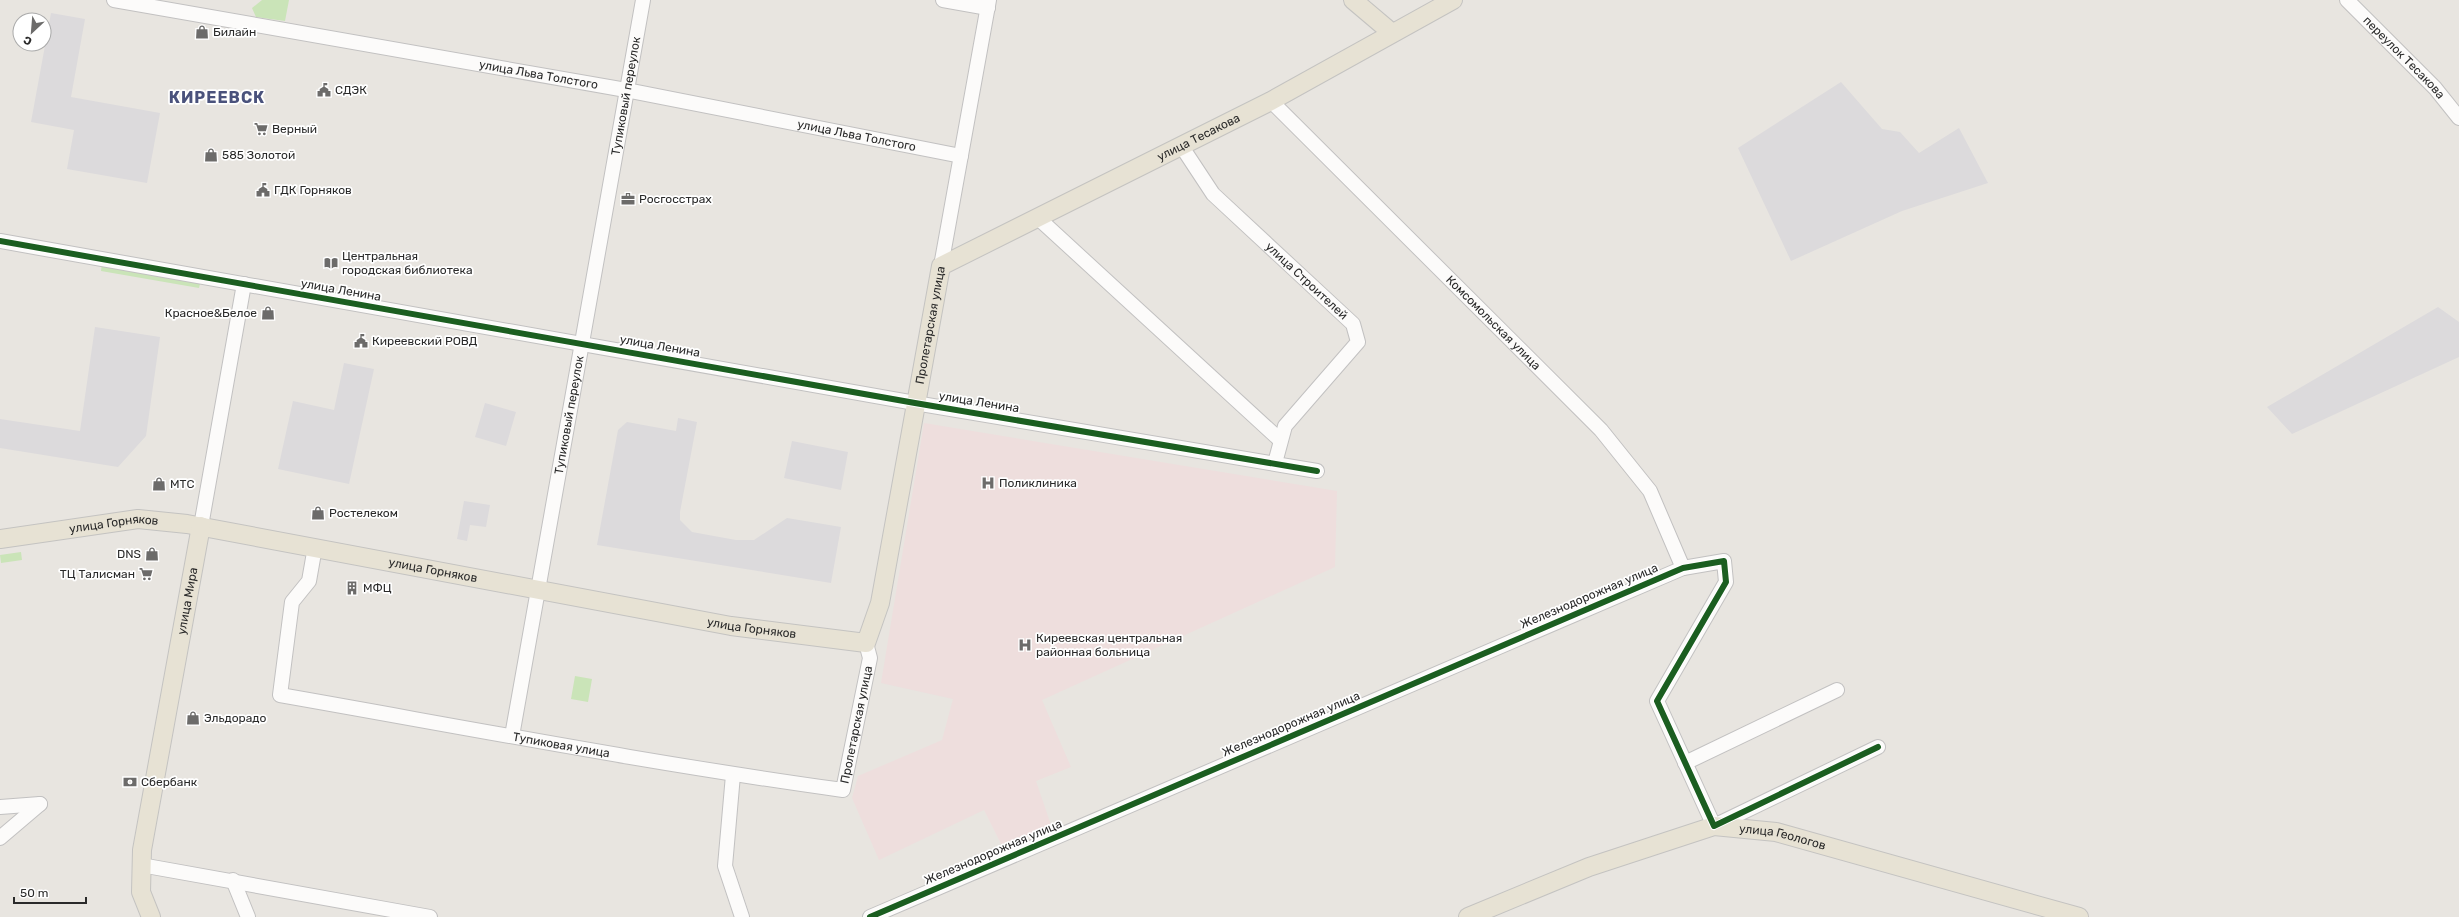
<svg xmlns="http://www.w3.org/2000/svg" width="2459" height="917" viewBox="0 0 2459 917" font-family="Rubik,sans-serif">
  <rect width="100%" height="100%" fill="#e8e5e0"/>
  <path fill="#dcdadc" d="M51,13L85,19L71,97L160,113L147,183L67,169L74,130L31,122Z
    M1841,82L1882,129L1900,132L1919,153L1959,128L1988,183L1902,211L1791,261L1738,148Z
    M2438,307L2459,322V357L2292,434L2267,407Z
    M95,327L160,337L146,436L118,467L0,448V419L80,431Z
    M344,363L374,369L349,484L278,469L293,401L334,410Z
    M485,403L516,412L506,446L475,437Z
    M678,418L697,422L680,512V520L692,532L736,540H754L787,518L841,527L831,583L597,545L618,430L627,422L676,431Z
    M792,441L848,452L841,490L784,478Z
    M464,501L490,505L486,527L470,525L467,541L457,539Z"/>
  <path fill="#eededd" d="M924,423L1337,491L1335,567L1042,700L1071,767L1036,781L1051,825L1002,846L984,810L879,860L852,798L858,776L942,740L953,699L881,683Z"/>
  <path fill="#cae4b8" d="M262,0H289L285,21L256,17L252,8Z
    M102,263L201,280L199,288L101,271Z
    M21,552L22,560L1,563L0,555Z
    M575,676L592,679L588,702L571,699Z"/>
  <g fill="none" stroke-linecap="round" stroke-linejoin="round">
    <g stroke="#c2c1c1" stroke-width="16">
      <g id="minor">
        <path id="s1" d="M114,0L626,90L961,156"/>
        <path d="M943,0L988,8"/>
        <path id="s2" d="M2347,0L2435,88L2459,118"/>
        <path id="s3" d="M1271,101L1601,430L1650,491L1683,568"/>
        <path id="s4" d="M1182,147L1213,194L1353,324L1358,342L1285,426L1275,463"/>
        <path d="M1037,217L1280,440"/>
        <path d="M0,241L915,403L1317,471"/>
        <path d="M941,266L989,0"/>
        <path d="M201,526L244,284"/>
        <path id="s5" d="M315,547L309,581L292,602L280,695C468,728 654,764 843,790L870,658L866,643"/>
        <path id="s6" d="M512,736L643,0"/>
        <path d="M1685,763L1837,690"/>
        <path d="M733,775L725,866L742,917"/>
        <path d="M0,807L40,804"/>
        <path d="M0,838L40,804"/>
        <path d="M141,865L430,917"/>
        <path d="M233,880L248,917"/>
        <path d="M870,917L1683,568L1724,561L1726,582L1657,701L1714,826L1878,747"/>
      </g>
    </g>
    <g stroke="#c4c3c1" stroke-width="20">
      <g id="major">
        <path d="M1353,0L1392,33"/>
        <path id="s7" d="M0,539L138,519L187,524L731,626L866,643L880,603L941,266L1271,101L1453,0"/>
        <path id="s8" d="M151,917L141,892L142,850L201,526"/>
        <path id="s9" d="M1468,917L1589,867L1714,826L1776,832L2079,917"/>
      </g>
    </g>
    <use href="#minor" stroke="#fcfbfa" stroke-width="14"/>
    <use href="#major" stroke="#e7e2d4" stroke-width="18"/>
    <g stroke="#fff" stroke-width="8">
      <path id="cycleway" d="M0,241L915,403L1317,471
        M870,917L1683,568L1724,561L1726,582L1657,701L1714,826L1878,747"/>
    </g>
    <use href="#cycleway" stroke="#1b5e20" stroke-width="6"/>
  </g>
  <defs>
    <g id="shop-bare" transform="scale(1.08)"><path d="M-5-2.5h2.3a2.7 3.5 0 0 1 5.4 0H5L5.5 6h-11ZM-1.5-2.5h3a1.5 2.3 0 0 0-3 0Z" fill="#6c6b6a" stroke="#fff" stroke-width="2.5" paint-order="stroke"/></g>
    <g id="civic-bare" transform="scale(1.08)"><path d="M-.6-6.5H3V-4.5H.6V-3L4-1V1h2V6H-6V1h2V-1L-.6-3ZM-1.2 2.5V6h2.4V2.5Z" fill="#6c6b6a" stroke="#fff" stroke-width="2.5" paint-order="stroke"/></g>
    <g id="supermarket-bare" transform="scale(1.08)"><path d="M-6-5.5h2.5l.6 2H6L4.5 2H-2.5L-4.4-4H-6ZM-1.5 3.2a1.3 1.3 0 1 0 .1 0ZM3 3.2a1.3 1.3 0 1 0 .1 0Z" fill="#6c6b6a" stroke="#fff" stroke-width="2.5" paint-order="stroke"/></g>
    <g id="office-bare" transform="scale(1.08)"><path d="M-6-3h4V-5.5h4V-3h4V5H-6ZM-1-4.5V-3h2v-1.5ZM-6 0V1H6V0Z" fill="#6c6b6a" stroke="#fff" stroke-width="2.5" paint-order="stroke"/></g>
    <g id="library-bare" transform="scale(1.08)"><path d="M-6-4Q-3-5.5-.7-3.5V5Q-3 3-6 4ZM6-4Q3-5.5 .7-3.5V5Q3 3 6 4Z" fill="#6c6b6a" stroke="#fff" stroke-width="2.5" paint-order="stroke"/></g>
    <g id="hospital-bare" transform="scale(1.08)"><path d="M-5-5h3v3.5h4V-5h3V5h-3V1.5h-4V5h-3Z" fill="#6c6b6a" stroke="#fff" stroke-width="2.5" paint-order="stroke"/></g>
    <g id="building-bare" transform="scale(1.08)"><path d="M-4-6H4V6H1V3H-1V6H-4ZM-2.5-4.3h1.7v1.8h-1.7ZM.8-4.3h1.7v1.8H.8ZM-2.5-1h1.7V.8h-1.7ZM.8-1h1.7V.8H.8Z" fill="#6c6b6a" stroke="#fff" stroke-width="2.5" paint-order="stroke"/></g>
    <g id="bank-bare" transform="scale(1.08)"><path d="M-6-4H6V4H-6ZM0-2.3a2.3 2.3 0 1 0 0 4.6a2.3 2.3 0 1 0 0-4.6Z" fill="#6c6b6a" stroke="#fff" stroke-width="2.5" paint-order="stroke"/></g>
  </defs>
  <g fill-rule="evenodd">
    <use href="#shop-bare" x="202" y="32"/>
    <use href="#civic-bare" x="324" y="90"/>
    <use href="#supermarket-bare" x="261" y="129"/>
    <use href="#shop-bare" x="211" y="155"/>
    <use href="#civic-bare" x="263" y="190"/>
    <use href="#office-bare" x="628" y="199"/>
    <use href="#library-bare" x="331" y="263"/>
    <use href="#shop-bare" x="268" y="313"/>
    <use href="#civic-bare" x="361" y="341"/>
    <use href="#hospital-bare" x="988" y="483"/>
    <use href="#shop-bare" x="159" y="484"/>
    <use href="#shop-bare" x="318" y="513"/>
    <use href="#shop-bare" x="152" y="554"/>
    <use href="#supermarket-bare" x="146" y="574"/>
    <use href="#building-bare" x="352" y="588"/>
    <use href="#hospital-bare" x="1025" y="645"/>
    <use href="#shop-bare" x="193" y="718"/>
    <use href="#bank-bare" x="130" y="782"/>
  </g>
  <g text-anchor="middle" stroke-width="3.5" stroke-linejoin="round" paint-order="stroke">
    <g font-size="12" fill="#2a2a2a" stroke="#fff" text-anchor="start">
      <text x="213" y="36">Билайн</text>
      <text x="335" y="94">СДЭК</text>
      <text x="272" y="133">Верный</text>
      <text x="222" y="159">585 Золотой</text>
      <text x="274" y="194">ГДК Горняков</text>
      <text x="639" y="203">Росгосстрах</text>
      <text x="342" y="260">Центральная<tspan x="342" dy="14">городская библиотека</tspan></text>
      <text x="257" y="317" text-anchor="end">Красное&amp;Белое</text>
      <text x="372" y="345">Киреевский РОВД</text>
      <text x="999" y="487">Поликлиника</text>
      <text x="170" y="488">МТС</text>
      <text x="329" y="517">Ростелеком</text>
      <text x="141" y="558" text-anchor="end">DNS</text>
      <text x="135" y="578" text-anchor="end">ТЦ Талисман</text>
      <text x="363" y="592">МФЦ</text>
      <text x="1036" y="642">Киреевская центральная<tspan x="1036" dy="14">районная больница</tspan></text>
      <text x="204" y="722">Эльдорадо</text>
      <text x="141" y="786">Сбербанк</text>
    </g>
    <g font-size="12" fill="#2a2a2a" stroke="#fff">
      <text dy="4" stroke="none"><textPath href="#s2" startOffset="81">переулок Тесакова</textPath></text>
      <text dy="4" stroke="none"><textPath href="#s1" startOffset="431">улица Льва Толстого</textPath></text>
      <text dy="4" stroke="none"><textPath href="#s6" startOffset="650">Тупиковый переулок</textPath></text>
      <text dy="4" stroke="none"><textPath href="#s1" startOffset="755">улица Льва Толстого</textPath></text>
      <text dy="4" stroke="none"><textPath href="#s7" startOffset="1551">улица Тесакова</textPath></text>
      <text dy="4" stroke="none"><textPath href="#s4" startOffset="184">улица Строителей</textPath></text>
      <text transform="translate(341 290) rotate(10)" y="4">улица Ленина</text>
      <text dy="4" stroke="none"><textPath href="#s3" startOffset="314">Комсомольская улица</textPath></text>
      <text dy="4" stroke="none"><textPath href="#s7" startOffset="1203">Пролетарская улица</textPath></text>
      <text transform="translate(660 346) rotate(10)" y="4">улица Ленина</text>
      <text transform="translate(979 402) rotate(9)" y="4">улица Ленина</text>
      <text dy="4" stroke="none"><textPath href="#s6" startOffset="326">Тупиковый переулок</textPath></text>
      <text dy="4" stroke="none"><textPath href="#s7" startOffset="115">улица Горняков</textPath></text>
      <text dy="4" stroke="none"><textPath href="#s7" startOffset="439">улица Горняков</textPath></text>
      <text transform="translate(1589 596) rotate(-23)" y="4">Железнодорожная улица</text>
      <text dy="4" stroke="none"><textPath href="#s8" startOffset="322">улица Мира</textPath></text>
      <text dy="4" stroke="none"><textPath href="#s7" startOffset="763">улица Горняков</textPath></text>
      <text transform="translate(1291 724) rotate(-23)" y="4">Железнодорожная улица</text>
      <text dy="4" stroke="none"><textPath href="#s5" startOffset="793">Пролетарская улица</textPath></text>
      <text dy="4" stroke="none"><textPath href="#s5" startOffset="441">Тупиковая улица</textPath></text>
      <text dy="4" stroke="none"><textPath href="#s9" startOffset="332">улица Геологов</textPath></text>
      <text transform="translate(993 852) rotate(-23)" y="4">Железнодорожная улица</text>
    </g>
    <g font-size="16" font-weight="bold" letter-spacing="1" fill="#4a527c" stroke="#fff">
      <text x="217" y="103">КИРЕЕВСК</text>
    </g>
  </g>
  <g transform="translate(32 32) rotate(206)"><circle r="19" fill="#ffffff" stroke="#aaaaaa"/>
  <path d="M0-3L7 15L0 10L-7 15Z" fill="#6c6b6a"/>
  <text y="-6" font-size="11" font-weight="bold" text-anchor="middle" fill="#2a2a2a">С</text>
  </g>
  <path d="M14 897v6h72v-6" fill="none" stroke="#2a2a2a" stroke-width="2"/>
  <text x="20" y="897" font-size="12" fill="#2a2a2a" stroke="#ffffff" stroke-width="3" paint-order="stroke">50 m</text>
</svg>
